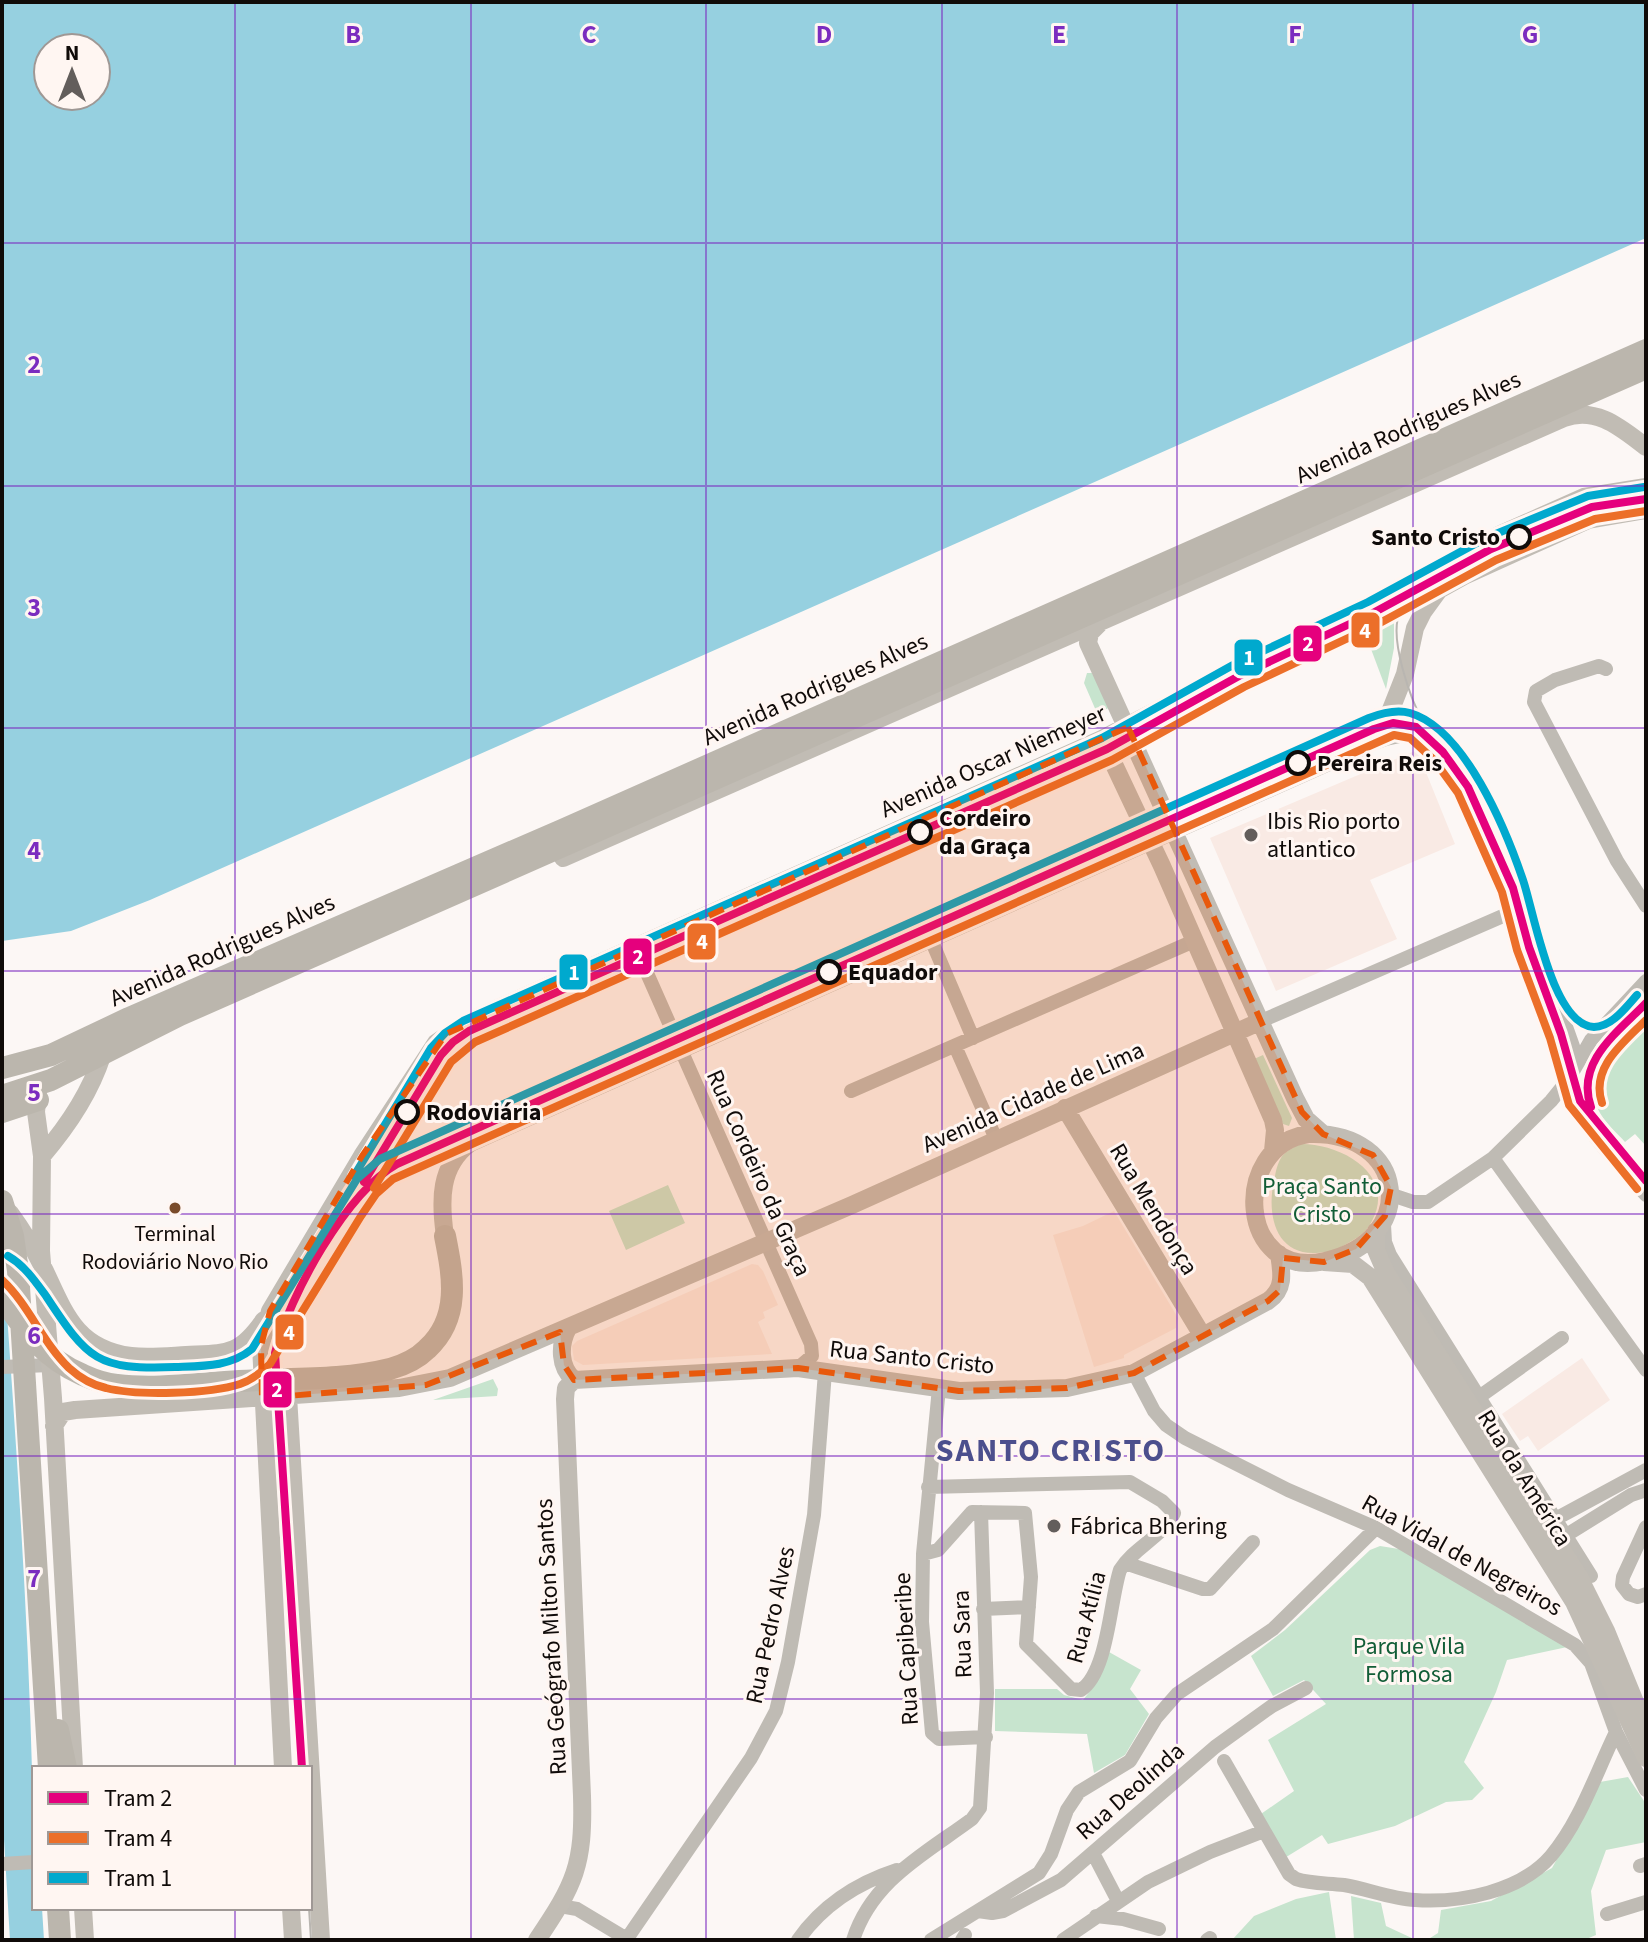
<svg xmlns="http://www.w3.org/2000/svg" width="1648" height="1942" viewBox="0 0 1648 1942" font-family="'Source Sans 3',sans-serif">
  <rect width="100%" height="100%" fill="#fcf7f5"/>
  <path fill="#f9eae4" d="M1417,750L1455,844L1370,880L1397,939L1276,991L1210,838Z
    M1114,1211L1178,1318L1176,1328L1124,1355V1358L1094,1367L1053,1235L1083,1226Z
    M752,1264L758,1265L763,1271L778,1305L763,1312L765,1318L758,1322L772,1354L583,1365L574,1360L572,1346L577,1341Z
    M1582,1358L1610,1400L1538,1451L1528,1436L1520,1441L1502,1414Z"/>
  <path fill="#c7e4ce" d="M1400,607L1394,617V648L1386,689L1362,625Z
    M1087,673H1092L1111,707L1097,713L1084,683Z
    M1643,1021L1646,1025V1146L1635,1134L1625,1142C1617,1133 1606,1124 1600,1113C1579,1076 1620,1046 1643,1021Z
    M1263,1055L1292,1118L1289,1126L1283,1124L1254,1059Z
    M1300,1144C1340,1143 1397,1174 1372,1221C1365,1235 1352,1241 1339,1248C1331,1252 1325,1252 1316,1253C1273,1255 1266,1210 1275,1176C1276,1169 1279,1159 1284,1154C1288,1150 1295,1147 1300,1144Z
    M668,1185L685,1223L626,1250L609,1211Z
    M493,1379L498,1389L497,1396L433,1400Z
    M1380,1546L1399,1549L1572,1646L1507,1660L1496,1692L1464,1762L1484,1788L1472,1800L1446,1802L1395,1826L1328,1844L1322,1835L1283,1859L1258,1816L1294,1791L1268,1740L1326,1704L1304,1680L1273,1696L1251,1656L1285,1630L1370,1550Z
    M1109,1652L1141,1670L1130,1689L1149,1714L1125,1755L1094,1773L1087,1734L995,1731V1689H1057L1064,1695L1083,1700L1094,1686Z
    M1628,1777L1646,1804V1842L1606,1850L1591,1891L1596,1935L1584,1940H1427L1438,1933L1441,1910L1491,1901L1552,1868L1600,1782Z
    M1329,1892L1336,1940H1232L1254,1916L1296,1899Z
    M1351,1896L1381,1903L1386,1926L1416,1940H1354Z"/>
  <path fill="#96d0e0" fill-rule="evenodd" d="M2,2H1646V238L150,900L71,931L2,941ZM48,48H96V96H48Z
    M2,1272H4C19,1483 34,1697 34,1908H42L44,1940H10L2,1806Z"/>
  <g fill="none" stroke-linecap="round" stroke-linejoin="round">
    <path stroke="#bfbbb4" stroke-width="14" d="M1606,669L1599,666L1555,680L1536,691L1534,702L1617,861L1646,906
      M1361,748L1386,739L1409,734C1466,752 1558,1001 1578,1061
      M930,937L973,1038
      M635,946L811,1344L812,1356L798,1368
      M1259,1022L1519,909
      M955,1046L996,1139
      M1568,1080C1576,1126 1617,1161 1646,1195
      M851,1091L1194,941
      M1493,1158L1646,1370
      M1392,1195L1413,1202H1428L1493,1158L1551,1101L1568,1080L1591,1040L1646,981
      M1384,1225L1385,1242L1390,1255L1591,1576
      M2,1367L50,1365
      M1134,1373L1154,1411L1166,1425L1185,1438L1288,1490L1376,1528L1575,1645L1591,1663L1616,1732L1646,1790
      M939,1388L923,1554L922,1622L932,1733L939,1739L986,1737
      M1479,1397L1562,1338
      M1550,1522L1646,1470
      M1646,1527L1623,1577L1622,1585L1629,1594L1638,1597L1646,1594
      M1560,1539L1631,1495L1646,1490
      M923,1554L938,1550L972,1512L1025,1513L1031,1577L1026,1644L1071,1689L1081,1690C1108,1672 1110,1600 1120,1570C1134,1547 1163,1537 1174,1513L1162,1501L1130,1482L928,1487
      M1125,1563L1203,1589H1210L1253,1542
      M983,1609L1029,1607
      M1224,1761L1289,1874L1296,1879C1311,1884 1328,1883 1344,1885C1368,1889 1391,1899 1415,1900C1460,1903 1520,1892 1551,1856C1580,1822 1596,1773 1616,1732
      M1093,1853L1118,1901
      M2,1864L34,1862
      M1640,1866L1646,1864
      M560,1906L577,1909L627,1939
      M978,1911L992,1913L1003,1911L1061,1880L1215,1747L1272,1706L1306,1688
      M1607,1914L1646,1902
      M1096,1916L1123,1919L1159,1929
      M626,1940L751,1758L776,1711L788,1662L814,1515L825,1372
      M798,1940C822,1906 857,1883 897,1870
      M853,1940C872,1880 925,1854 972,1819L980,1808L987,1693L981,1512
      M931,1940L1039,1873L1051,1854L1067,1810L1079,1792L1130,1761L1156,1718L1177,1694L1273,1629L1376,1528
      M962,1940L965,1935
      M1063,1940L1148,1882L1210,1852L1264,1831
      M1207,1940L1210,1938"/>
    <path stroke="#c1bcb4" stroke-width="18" d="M1099,624L1090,633L1088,643L1295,1098L1306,1119L1323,1134
      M1102,739L1162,866L1273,1120L1275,1130L1273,1151
      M563,858L1564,418C1597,406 1622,429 1646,447
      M38,1091L36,1112L42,1156L41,1251L53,1398L74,1768
      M1065,1108L1202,1335
      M1308,1134C1408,1130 1420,1240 1325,1261C1238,1281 1230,1146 1308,1134Z
      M42,1156C67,1127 90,1093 102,1056
      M10,1213C24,1232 35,1251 45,1271C65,1314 77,1349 131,1356C149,1358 168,1356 186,1355C227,1353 239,1356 264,1320
      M1376,1231V1250L1386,1273L1578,1575L1606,1631L1646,1729
      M445,1236C440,1201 439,1166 470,1143L1358,749L1390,712L1405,674L1415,628L1423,612L1439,590L1466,575L1588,520L1646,510
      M1324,1262L1353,1264L1370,1277L1574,1602L1646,1758
      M568,1328C559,1345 559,1367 574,1380
      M574,1380L798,1368L959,1391L1067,1388L1134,1373L1268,1301C1285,1289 1282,1273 1279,1254
      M288,1396L321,1940
      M54,1426L63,1412L75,1410L399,1388L450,1378L852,1205L1259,1022
      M283,1768L261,1346L270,1311L362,1156L436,1043L465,1023L1102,739L1263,655L1370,604L1501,534L1584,497L1646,487
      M83,1908L85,1940
      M291,1908L293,1940
      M537,1940C575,1884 584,1865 582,1796L565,1399L566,1388L574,1380"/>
    <path stroke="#bbb6ad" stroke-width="22" d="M2,1068L51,1055L129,1018L562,830L1646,350
      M2,1096L51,1080L180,1015L1646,368
      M2,1112L38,1100
      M2,1201L13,1236L18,1271L49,1768
      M2,1296C23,1330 45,1359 83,1375C94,1380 106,1384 117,1385C157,1390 200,1383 239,1381C288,1378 342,1381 390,1369C404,1365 417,1359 427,1349C461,1318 453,1276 445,1236
      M58,1730L66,1768
      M58,1908L60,1940"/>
    <path stroke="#b9b6b1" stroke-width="2" d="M1441,576C1427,584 1407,597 1400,612C1388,637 1411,702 1425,725C1432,737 1442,749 1450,760
      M309,1908L311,1940"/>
    <g stroke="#fff6f2" stroke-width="14">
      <path id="tram-1" d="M1591,1107C1575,1062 1618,1032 1646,1003
        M364,1182L441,1055L453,1042L469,1031L1107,749L1239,676L1373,613L1491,549L1592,507L1646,499
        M302,1768L275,1353C289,1296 346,1193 397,1164L1374,729L1393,723L1416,727L1443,752L1468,787L1513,888L1529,947L1561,1034L1580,1101L1646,1181"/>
    </g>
    <g stroke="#fff6f2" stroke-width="14">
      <path id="tram-2" d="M1602,1103C1590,1068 1623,1043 1646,1020
        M374,1188L451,1062L475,1042L1112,760L1244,687L1378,624L1496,560L1595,519L1646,511
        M2,1280C29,1305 42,1342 69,1368C79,1377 92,1385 106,1388C137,1396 210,1394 240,1384C252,1380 261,1373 270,1364L361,1216L376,1194L393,1179L1394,735L1410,738L1434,760L1458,793L1502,892L1517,950L1550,1038L1569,1105L1637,1189"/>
    </g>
    <g stroke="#fff6f2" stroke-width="14">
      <path id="tram-3" d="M354,1176L431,1048L445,1033L463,1021L1102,738L1233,665L1368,602L1486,538L1588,496L1644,487
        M8,1256C24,1265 35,1281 46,1296C88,1360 97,1370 175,1367C203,1366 230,1367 252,1349L357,1179L380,1159L1369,718C1382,713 1396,709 1410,713C1465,729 1506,830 1523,880C1534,912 1552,1025 1594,1027C1612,1027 1627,1006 1637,995"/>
    </g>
    <use href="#tram-1" stroke="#e5007d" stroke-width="8"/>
    <use href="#tram-2" stroke="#ec6f29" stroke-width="8"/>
    <use href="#tram-3" stroke="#00a9ce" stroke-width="8"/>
  </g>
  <path fill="#e8590c" fill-opacity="0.2" stroke="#e8590c" stroke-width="6" stroke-dasharray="16 10" stroke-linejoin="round" d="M1128,727L1302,1112L1323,1134L1373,1155L1391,1187L1385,1216L1356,1249L1324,1262L1283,1258L1280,1290L1268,1301L1134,1373L1067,1388L959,1391L798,1368L574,1380L564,1365L560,1332L426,1385L262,1398L261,1346L270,1311L362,1156L446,1034Z"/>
  <path fill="none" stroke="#7b2cbf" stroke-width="2" stroke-opacity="0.55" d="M235,2V1768M471,2V1940M706,2V1940M942,2V1940M1177,2V1940M1413,2V1940M2,243H1646M2,486H1646M2,728H1646M2,971H1646M2,1214H1646M2,1456H1646M2,1699H1646M235,1908V1940"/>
  <g fill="#fff6f2" stroke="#100b09" stroke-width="4">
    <circle cx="1519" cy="537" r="11"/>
    <circle cx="1298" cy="763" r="11"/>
    <circle cx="920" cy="832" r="11"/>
    <circle cx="829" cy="972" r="11"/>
    <circle cx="407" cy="1112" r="11"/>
  </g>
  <g fill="#635e5c" stroke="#fff6f2" stroke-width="3">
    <circle cx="1251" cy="835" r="8"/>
    <circle cx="1054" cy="1526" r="8"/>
  </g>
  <circle fill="#7a4b2a" stroke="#fff6f2" stroke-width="3" cx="175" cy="1208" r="7"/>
  <g text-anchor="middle" stroke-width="6" stroke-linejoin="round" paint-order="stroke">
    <g font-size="22" fill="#100b09" stroke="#fff6f2">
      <text x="175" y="1241">Terminal<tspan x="175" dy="28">Rodoviário Novo Rio</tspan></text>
    </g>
    <g font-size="24" fill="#100b09" stroke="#fff6f2">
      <text transform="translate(1408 427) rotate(-24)" y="8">Avenida Rodrigues Alves</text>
      <text transform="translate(815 689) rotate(-24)" y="8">Avenida Rodrigues Alves</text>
      <text transform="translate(993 761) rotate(-24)" y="8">Avenida Oscar Niemeyer</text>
      <text transform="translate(222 950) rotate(-24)" y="8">Avenida Rodrigues Alves</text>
      <text transform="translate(1033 1097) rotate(-24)" y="8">Avenida Cidade de Lima</text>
      <text transform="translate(759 1173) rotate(66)" y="8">Rua Cordeiro da Graça</text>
      <text transform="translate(1154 1209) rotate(59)" y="8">Rua Mendonça</text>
      <text transform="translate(912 1357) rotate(6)" y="8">Rua Santo Cristo</text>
      <text transform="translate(1525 1478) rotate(58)" y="8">Rua da América</text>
      <text transform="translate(1462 1555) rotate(29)" y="8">Rua Vidal de Negreiros</text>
      <text transform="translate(1086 1617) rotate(-75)" y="8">Rua Atília</text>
      <text transform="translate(770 1625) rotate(-78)" y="8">Rua Pedro Alves</text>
      <text transform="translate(962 1634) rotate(-92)" y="8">Rua Sara</text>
      <text transform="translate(551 1637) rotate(-93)" y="8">Rua Geógrafo Milton Santos</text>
      <text transform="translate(906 1649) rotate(-93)" y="8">Rua Capiberibe</text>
      <text transform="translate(1130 1791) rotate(-41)" y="8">Rua Deolinda</text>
    </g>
    <g font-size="24" font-weight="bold" fill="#100b09" stroke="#fff6f2" text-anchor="start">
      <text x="1500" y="545" text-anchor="end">Santo Cristo</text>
      <text x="1317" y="771">Pereira Reis</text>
      <text x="939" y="826">Cordeiro<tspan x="939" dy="28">da Graça</tspan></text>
      <text x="848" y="980">Equador</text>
      <text x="426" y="1120">Rodoviária</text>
    </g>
    <g font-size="24" fill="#100b09" stroke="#fff6f2" text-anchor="start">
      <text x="1267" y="829">Ibis Rio porto<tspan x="1267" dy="28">atlantico</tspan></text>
      <text x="1070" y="1534">Fábrica Bhering</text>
    </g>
    <g font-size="24" fill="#125d37" stroke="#fff6f2">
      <text x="1322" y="1194">Praça Santo<tspan x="1322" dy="28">Cristo</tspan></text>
      <text x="1409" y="1654">Parque Vila<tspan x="1409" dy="28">Formosa</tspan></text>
    </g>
    <g font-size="32" font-weight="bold" letter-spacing="2" fill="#4c4f8d" stroke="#fff6f2">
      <text x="1051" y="1461">SANTO CRISTO</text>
    </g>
  </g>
  <g font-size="26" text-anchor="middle" font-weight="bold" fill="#7b2cbf" stroke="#fff6f2" stroke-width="6" stroke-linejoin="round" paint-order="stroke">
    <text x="353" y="43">B</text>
    <text x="589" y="43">C</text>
    <text x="824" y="43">D</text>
    <text x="1059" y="43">E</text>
    <text x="1295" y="43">F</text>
    <text x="1530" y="43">G</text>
    <text x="34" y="373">2</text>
    <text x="34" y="616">3</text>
    <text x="34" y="859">4</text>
    <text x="34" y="1101">5</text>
    <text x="34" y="1344">6</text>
    <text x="34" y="1587">7</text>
  </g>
  <g stroke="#fff6f2" stroke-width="3">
    <rect x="1350" y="611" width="31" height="38" rx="8" fill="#ec6f29"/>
    <rect x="1292" y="624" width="31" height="39" rx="8" fill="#e5007d"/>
    <rect x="1233" y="638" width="31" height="39" rx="8" fill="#00a9ce"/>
    <rect x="686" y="922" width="31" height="39" rx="8" fill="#ec6f29"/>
    <rect x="622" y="937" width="31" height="39" rx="8" fill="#e5007d"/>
    <rect x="558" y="953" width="31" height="38" rx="8" fill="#00a9ce"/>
    <rect x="274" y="1313" width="31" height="38" rx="8" fill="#ec6f29"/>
    <rect x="262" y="1370" width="31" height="39" rx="8" fill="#e5007d"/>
  </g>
  <g font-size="22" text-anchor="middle" font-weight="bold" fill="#fff">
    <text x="1365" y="638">4</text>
    <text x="1308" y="651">2</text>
    <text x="1249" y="665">1</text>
    <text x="702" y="949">4</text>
    <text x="638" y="964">2</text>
    <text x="574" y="980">1</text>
    <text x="289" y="1340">4</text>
    <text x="277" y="1397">2</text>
  </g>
  <rect width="1648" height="1942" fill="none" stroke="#100b09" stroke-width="8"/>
  <rect x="32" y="1766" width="280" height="144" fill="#fff6f2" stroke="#9f9895" stroke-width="2"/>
  <rect x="48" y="1792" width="40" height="12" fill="#e5007d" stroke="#9f9895" stroke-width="2"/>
  <text x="104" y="1806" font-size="24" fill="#100b09">Tram 2</text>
  <rect x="48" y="1832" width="40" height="12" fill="#ec6f29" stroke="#9f9895" stroke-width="2"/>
  <text x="104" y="1846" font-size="24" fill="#100b09">Tram 4</text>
  <rect x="48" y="1872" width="40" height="12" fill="#00a9ce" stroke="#9f9895" stroke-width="2"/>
  <text x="104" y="1886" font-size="24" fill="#100b09">Tram 1</text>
  <g transform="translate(72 72)"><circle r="38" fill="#fff6f2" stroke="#9f9895" stroke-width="2"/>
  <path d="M0-6L14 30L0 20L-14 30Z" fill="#635e5c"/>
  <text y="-12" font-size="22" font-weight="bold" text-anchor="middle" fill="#100b09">N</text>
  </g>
</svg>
